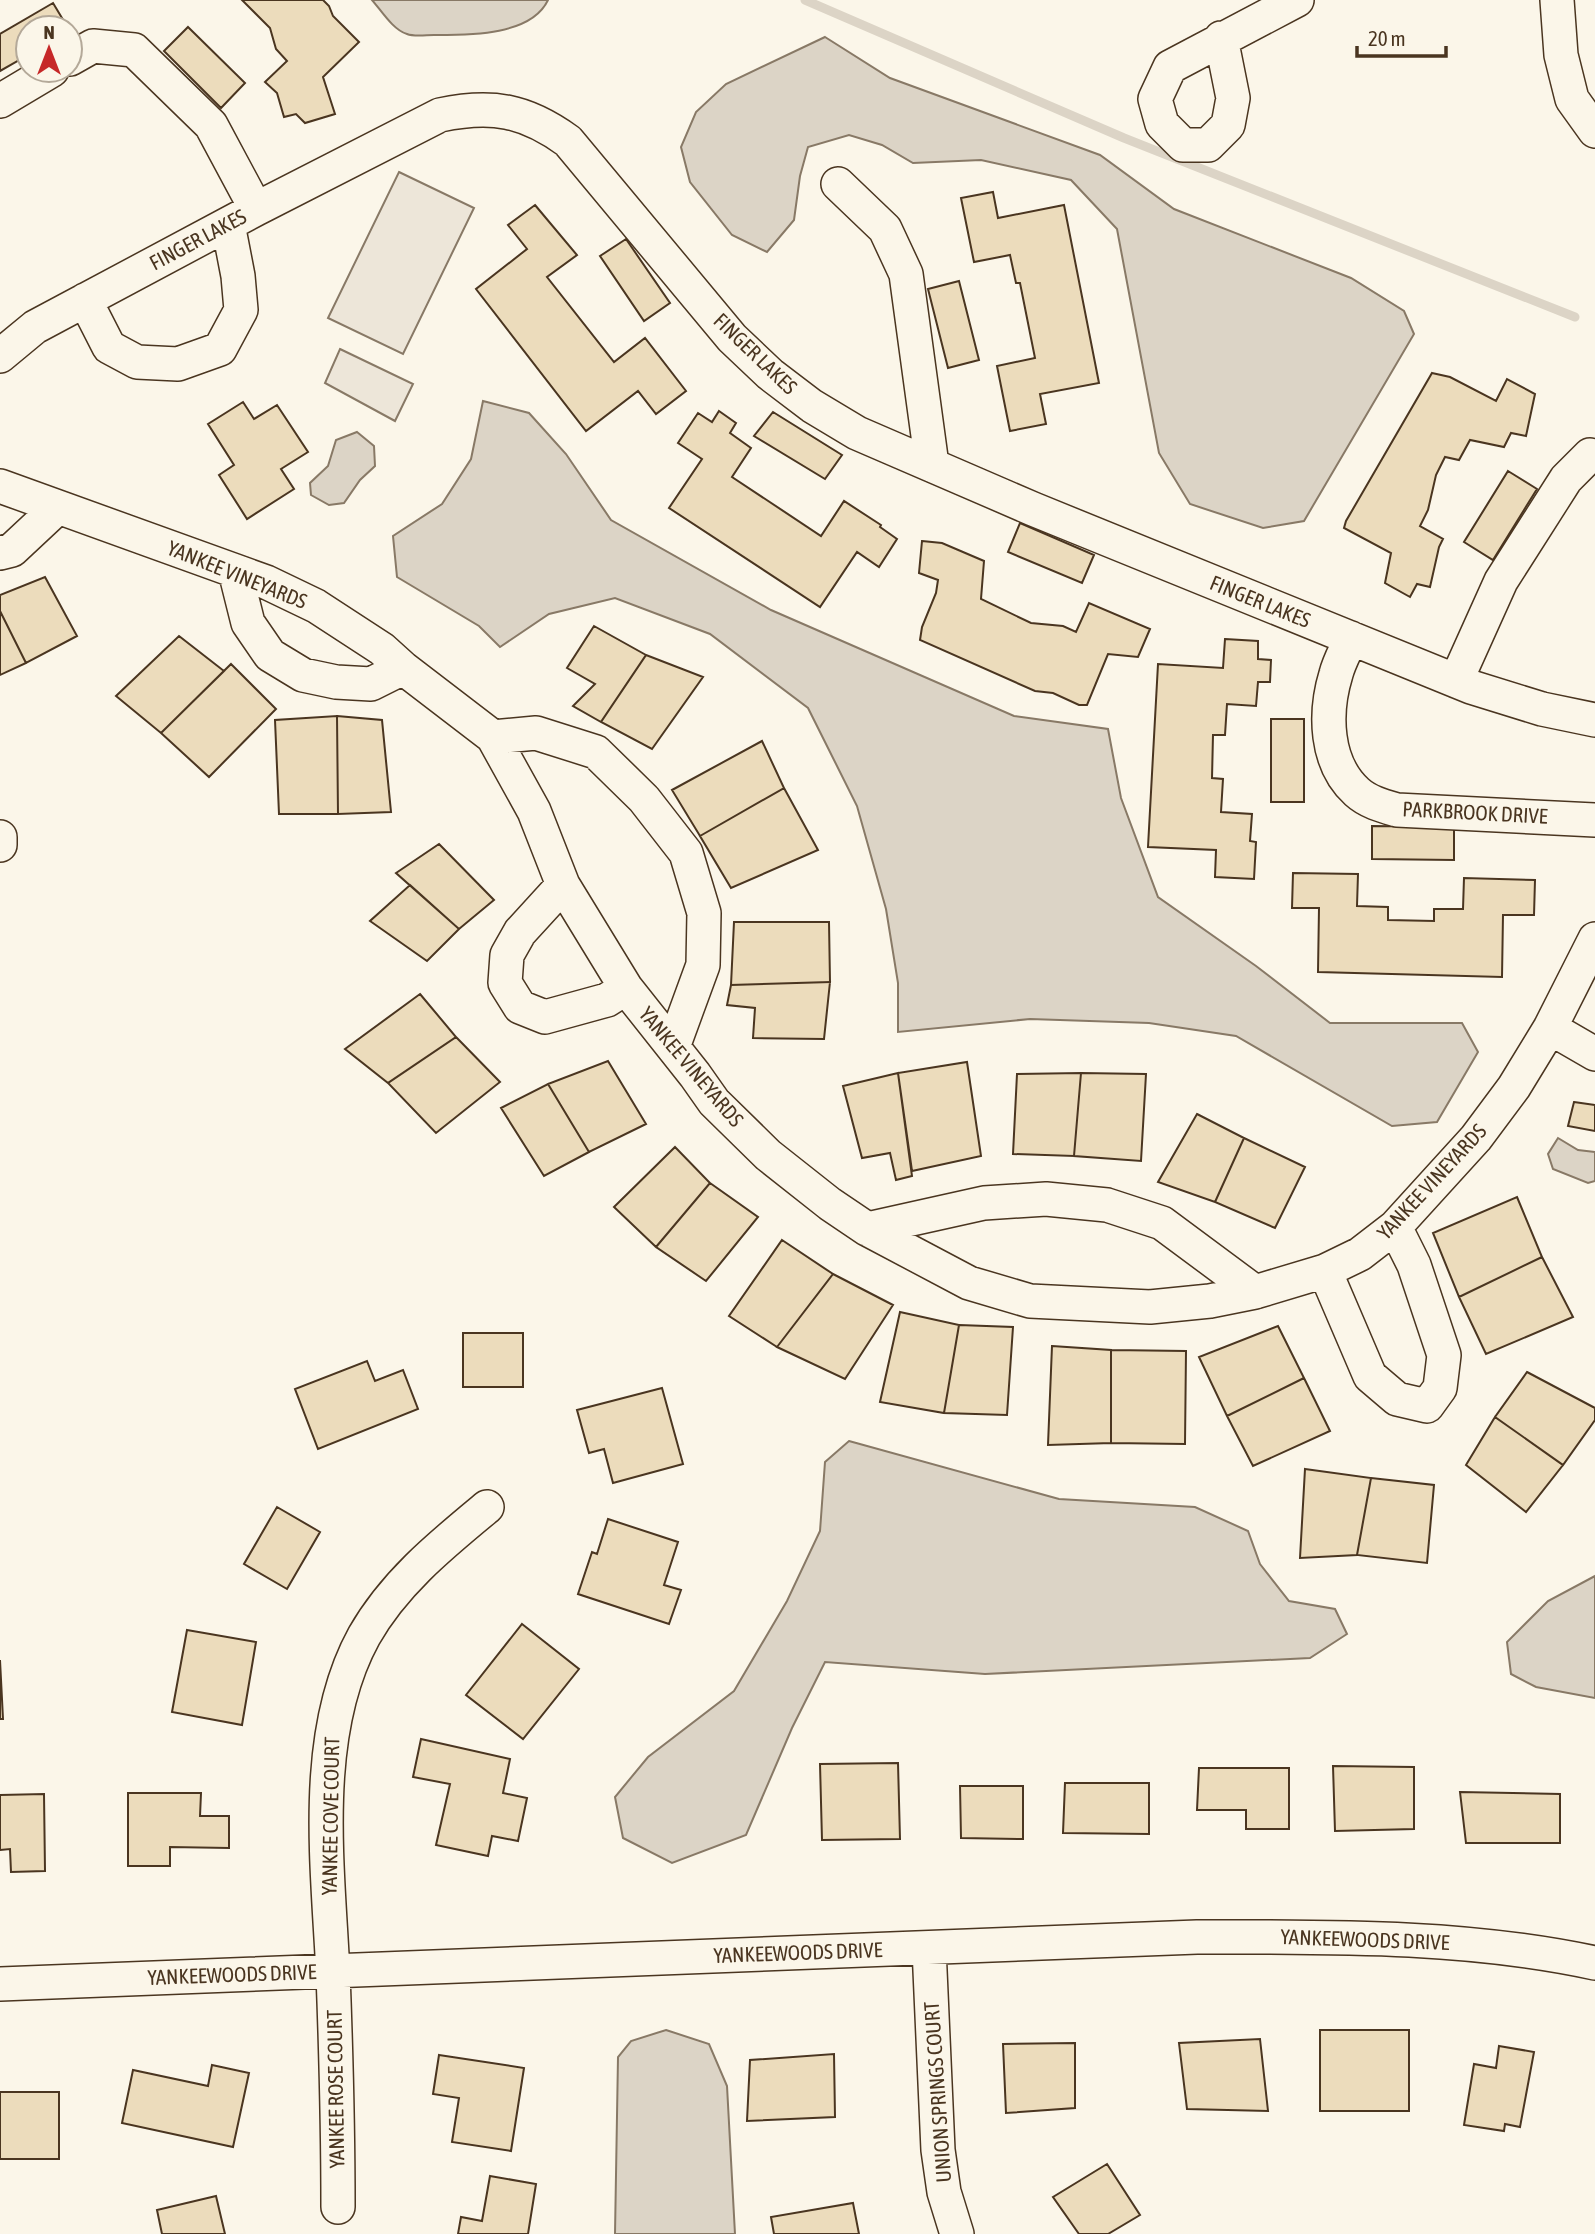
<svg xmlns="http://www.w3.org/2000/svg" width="1595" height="2234" viewBox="0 0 1595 2234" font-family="'Asap Condensed',sans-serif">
  <rect width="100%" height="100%" fill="#fbf6e9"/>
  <path fill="#ede6d9" stroke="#887966" stroke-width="2" d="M399,172L474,208L403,354L328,318Z
    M340,349L413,384L395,421L325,383Z"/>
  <path fill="#dcd4c6" stroke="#887966" stroke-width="2" d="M372,0H548C531,36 468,35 434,35C426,35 414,37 407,34C393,30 381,10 372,0Z
    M825,37L890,78L1100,155L1174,209L1351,278L1404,311L1414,334L1304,521L1263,528L1190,504L1159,453L1117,229L1071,180L981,160L913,163L882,145L849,135L808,147L800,176L794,220L767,252L732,235L690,182L681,147L696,112L726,84Z
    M483,401L529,413L566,454L611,520L771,610L1014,716L1108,729L1121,798L1158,897L1256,966L1330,1023H1462L1478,1052L1437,1122L1392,1126L1236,1036L1149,1023L1030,1019L898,1032V983L886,909L857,806L808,708L710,634L615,598L549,614L500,647L479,626L397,577L393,536L442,504L471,459Z
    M357,432L374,446L375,466L360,480L344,503L329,505L311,495L310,483L328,466L336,440Z
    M1558,1138L1578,1150L1595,1152V1181L1588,1183L1553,1169L1548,1154Z
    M849,1441L1059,1499L1195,1507L1248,1531L1260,1564L1289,1601L1335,1609L1347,1634L1310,1658L985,1674L825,1662L792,1728L746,1835L672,1863L623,1838L615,1797L648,1757L734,1691L787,1601L820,1531L825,1462Z
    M1595,1576V1698L1536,1687L1511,1674L1507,1642L1548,1601Z
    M666,2030L709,2044L727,2086L735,2234H615L618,2057L631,2041Z"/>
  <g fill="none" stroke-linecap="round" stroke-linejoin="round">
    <path stroke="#dcd4c6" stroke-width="9" d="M805,0L1124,138L1575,317"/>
  </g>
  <path fill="#ecdcbc" stroke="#4a3520" stroke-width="2" d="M242,0H323L329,6L333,16L359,42L323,77L335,114L305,123L296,114L284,117L277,93L265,82L287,61L276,49L270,28Z
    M53,3L68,28H28V55L0,71V34Z
    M188,27L245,83L221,108L164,51Z
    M993,192L998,218L1064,205L1099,383L1040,394L1046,424L1010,431L997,366L1035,358L1020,283H1016L1010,255L974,262L961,198Z
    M535,205L577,255L547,277L614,362L645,338L686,391L656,414L638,391L586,431L476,289L527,249L508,225Z
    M626,239L670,303L644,321L600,256Z
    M959,281L979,360L948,368L928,289Z
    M1432,373L1450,377L1496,401L1507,379L1535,394L1526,436L1511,433L1504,447L1470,440L1459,460L1445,457L1436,475L1428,510L1420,526L1443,539L1439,547L1430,587L1417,584L1410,597L1385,583L1391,553L1344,528L1346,521Z
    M243,402L254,419L277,405L308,452L281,469L294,489L247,519L219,475L234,465L208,424Z
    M719,411L736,423L730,433L751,448L732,477L821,536L844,501L881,525L880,527L897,539L879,567L857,552L820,607L669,508L702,459L678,443L698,413L712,422Z
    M773,412L842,455L825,479L754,436Z
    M1508,471L1537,489L1493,560L1464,542Z
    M1020,523L1094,555L1082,583L1008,552Z
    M922,541L942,543L984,561L981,599L1031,623L1063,626L1076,632L1089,603L1150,629L1138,657L1108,654L1087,705H1079L1053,693L1035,691L920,640L922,627L936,593L938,580L919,573Z
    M45,577L77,636L26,663L0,611V595Z
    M0,611L26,663L0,675Z
    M594,626L646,655L601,722L573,706L595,684L567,668Z
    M179,636L224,671L161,733L116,696Z
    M1225,639L1258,641V659L1271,660L1270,682H1258L1256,706L1227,704L1225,735H1213L1212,778L1223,779L1221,812L1252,814L1250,841L1256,842L1254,879L1215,877L1216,850L1148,847L1158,664L1223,668Z
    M646,655L703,677L652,749L601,722Z
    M231,664L276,709L209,777L161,733Z
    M337,716L382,720L391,812L338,814Z
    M337,716L338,814H279L275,720Z
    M1271,719H1304V802H1271Z
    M762,741L784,788L700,836L672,790Z
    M784,788L818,850L731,888L700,836Z
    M1372,826L1454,827V860L1372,859Z
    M439,844L494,900L459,929L396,873Z
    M1293,873L1358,874L1357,906L1388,907V920L1434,921V909H1463L1464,878L1535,880L1534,915H1503L1502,977L1318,972L1319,908H1292Z
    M410,885L459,929L427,961L370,921Z
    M734,922H829L830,982L731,985Z
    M830,982L824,1039L753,1038L755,1008L727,1005L731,985Z
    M420,994L456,1037L388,1083L345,1049Z
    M456,1037L500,1082L436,1133L388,1083Z
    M608,1061L646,1124L589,1152L548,1084Z
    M967,1062L981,1156L912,1171L898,1073Z
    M898,1073L912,1176L896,1180L890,1153L862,1158L843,1086Z
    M1081,1073L1146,1074L1141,1161L1074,1156Z
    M1081,1073L1074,1156L1013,1154L1017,1074Z
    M548,1084L589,1152L544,1176L501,1108Z
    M1574,1102L1595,1105V1131L1568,1126Z
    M1197,1114L1244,1138L1215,1202L1158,1182Z
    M1244,1138L1305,1167L1275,1228L1215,1202Z
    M675,1147L710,1183L656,1247L614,1207Z
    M710,1183L758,1217L706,1281L656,1247Z
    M1517,1197L1542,1257L1459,1297L1433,1233Z
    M782,1240L833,1274L777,1347L729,1316Z
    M1542,1257L1573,1317L1486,1354L1459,1297Z
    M833,1274L893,1305L845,1379L777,1347Z
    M900,1312L959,1325L944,1413L880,1402Z
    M959,1325L1013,1327L1007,1415L944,1413Z
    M1278,1326L1304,1378L1227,1416L1199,1357Z
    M463,1333H523V1387H463Z
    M1052,1346L1111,1350V1443L1048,1445Z
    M1111,1350L1186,1351L1185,1444L1111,1443Z
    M367,1361L375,1381L403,1370L418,1409L318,1449L295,1389Z
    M1527,1372L1595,1408V1420L1563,1465L1495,1417Z
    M1304,1378L1330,1431L1253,1466L1227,1416Z
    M662,1388L683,1464L613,1483L604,1449L589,1453L577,1410Z
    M1495,1417L1563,1465L1526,1512L1466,1465Z
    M1305,1469L1371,1478L1357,1555L1300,1558Z
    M1371,1478L1434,1485L1427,1563L1357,1555Z
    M277,1507L320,1532L287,1589L244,1564Z
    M608,1519L678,1542L664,1585L681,1590L669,1624L578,1594L592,1552L597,1554Z
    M522,1624L579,1669L523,1739L466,1695Z
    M187,1630L256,1642L242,1725L172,1712Z
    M0,1660L3,1719H0Z
    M421,1739L510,1759L503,1793L527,1798L518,1841L492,1836L488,1856L436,1845L450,1784L413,1777Z
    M898,1763L900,1839L822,1840L820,1764Z
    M1333,1766L1414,1767V1829L1335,1831Z
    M1199,1768H1289V1829H1246V1810H1197Z
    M1065,1783H1149V1834L1063,1833Z
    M960,1786H1023V1839L961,1838Z
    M1460,1792L1560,1794V1843H1466Z
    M128,1793H201L200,1816H229V1848L170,1847V1866H128Z
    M44,1794L45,1871L11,1872L10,1849L0,1850V1795Z
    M1320,2030H1409V2111H1320Z
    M1260,2039L1268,2111L1187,2109L1179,2043Z
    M1075,2043V2108L1006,2113L1003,2044Z
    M1499,2046L1534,2052L1520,2127L1505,2124L1504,2131L1464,2125L1474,2064L1496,2068Z
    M834,2054L835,2117L747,2121L750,2060Z
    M439,2055L524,2068L511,2151L452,2142L459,2098L433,2094Z
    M212,2065L249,2073L233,2147L122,2123L133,2070L208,2086Z
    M0,2092H59V2159H0Z
    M1107,2164L1140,2215L1108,2234H1079L1053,2197Z
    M490,2176L536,2184L528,2234H458L461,2217L482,2221Z
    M216,2196L225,2234H162L157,2210Z
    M853,2203L859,2234H774L771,2217Z"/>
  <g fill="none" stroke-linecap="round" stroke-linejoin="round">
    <g stroke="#4a3520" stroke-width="36">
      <path id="minor" d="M1557,0L1561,55L1572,99L1595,131
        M1221,38L1233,98L1228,125L1208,145H1183L1162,124L1155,99L1170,67L1297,0
        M70,59L93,46L134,50L211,125L256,209
        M0,101L52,70
        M838,184L885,229L906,274L932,465
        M85,300L109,347L137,362L178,364L220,349L241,310L238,276L228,224
        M0,356L35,327L256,209L440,115C492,104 525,110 568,141L732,338L770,374L812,406L857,433L1033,509L1471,687L1542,709L1595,720
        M0,486L266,582L316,606L382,649L403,668L493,737L534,811L563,885L626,988L695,1075L714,1102L768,1155L830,1204L867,1229L969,1283L1030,1301L1150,1307L1210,1301L1255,1292L1325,1271L1360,1254L1395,1227L1476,1138L1514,1087L1550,1028L1595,939
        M0,553L12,550L58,507
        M235,571L248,623L270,655L303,675L336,682L371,684L403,668
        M1351,638C1346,650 1339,662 1336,674C1324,713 1325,763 1357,792C1368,802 1383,806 1397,810L1595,820
        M1456,681L1501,581L1566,479L1590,455
        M493,737L536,733L596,752L644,799L686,853L704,913L703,965L673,1047
        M0,837V845
        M563,885L520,932L507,955L505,983L520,1007L545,1017L607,1000L626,988
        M1550,1028L1595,1054
        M867,1229L984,1203L1046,1199L1107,1205L1162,1223L1255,1292
        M1325,1271L1370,1376L1397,1399L1427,1406L1440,1388L1444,1355L1414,1265L1395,1227
        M929,1948L938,2150L944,2192L957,2234
        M0,1984L1197,1937C1330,1937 1465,1935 1595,1963
        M338,2207C338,2129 336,2052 333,1974C328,1866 310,1734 364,1636C394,1583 441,1545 487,1507"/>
    </g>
    <use href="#minor" stroke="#fbf6e9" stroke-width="33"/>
  </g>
  <g text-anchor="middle" stroke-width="5" stroke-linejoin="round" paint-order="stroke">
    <g font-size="21" fill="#4a3520" stroke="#fbf6e9">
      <text transform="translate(198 240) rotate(-28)" y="7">FINGER LAKES</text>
      <text transform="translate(755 354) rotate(44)" y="7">FINGER LAKES</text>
      <text transform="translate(237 575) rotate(22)" y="7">YANKEE VINEYARDS</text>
      <text transform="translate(1260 602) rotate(22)" y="7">FINGER LAKES</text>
      <text transform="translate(1475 813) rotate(3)" y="7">PARKBROOK DRIVE</text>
      <text transform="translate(691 1067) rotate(50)" y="7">YANKEE VINEYARDS</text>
      <text transform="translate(1432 1182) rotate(-47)" y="7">YANKEE VINEYARDS</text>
      <text transform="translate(331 1816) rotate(-89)" y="7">YANKEE COVE COURT</text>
      <text transform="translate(1365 1940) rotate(2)" y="7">YANKEEWOODS DRIVE</text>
      <text transform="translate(798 1953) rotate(-2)" y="7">YANKEEWOODS DRIVE</text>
      <text transform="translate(232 1975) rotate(-2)" y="7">YANKEEWOODS DRIVE</text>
      <text transform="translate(336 2089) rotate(-91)" y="7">YANKEE ROSE COURT</text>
      <text transform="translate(938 2092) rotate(-94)" y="7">UNION SPRINGS COURT</text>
    </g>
  </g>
  <g transform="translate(49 49)"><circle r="33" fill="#fbf6e9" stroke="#b4a999" stroke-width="2"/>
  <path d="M0-5L12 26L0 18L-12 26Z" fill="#c62828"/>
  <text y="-10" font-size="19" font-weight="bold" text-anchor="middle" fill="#4a3520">N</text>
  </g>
  <path d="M1357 46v10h89v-10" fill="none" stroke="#4a3520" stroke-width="3.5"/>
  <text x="1368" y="46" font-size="21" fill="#4a3520" stroke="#fbf6e9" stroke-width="5" paint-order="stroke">20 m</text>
</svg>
